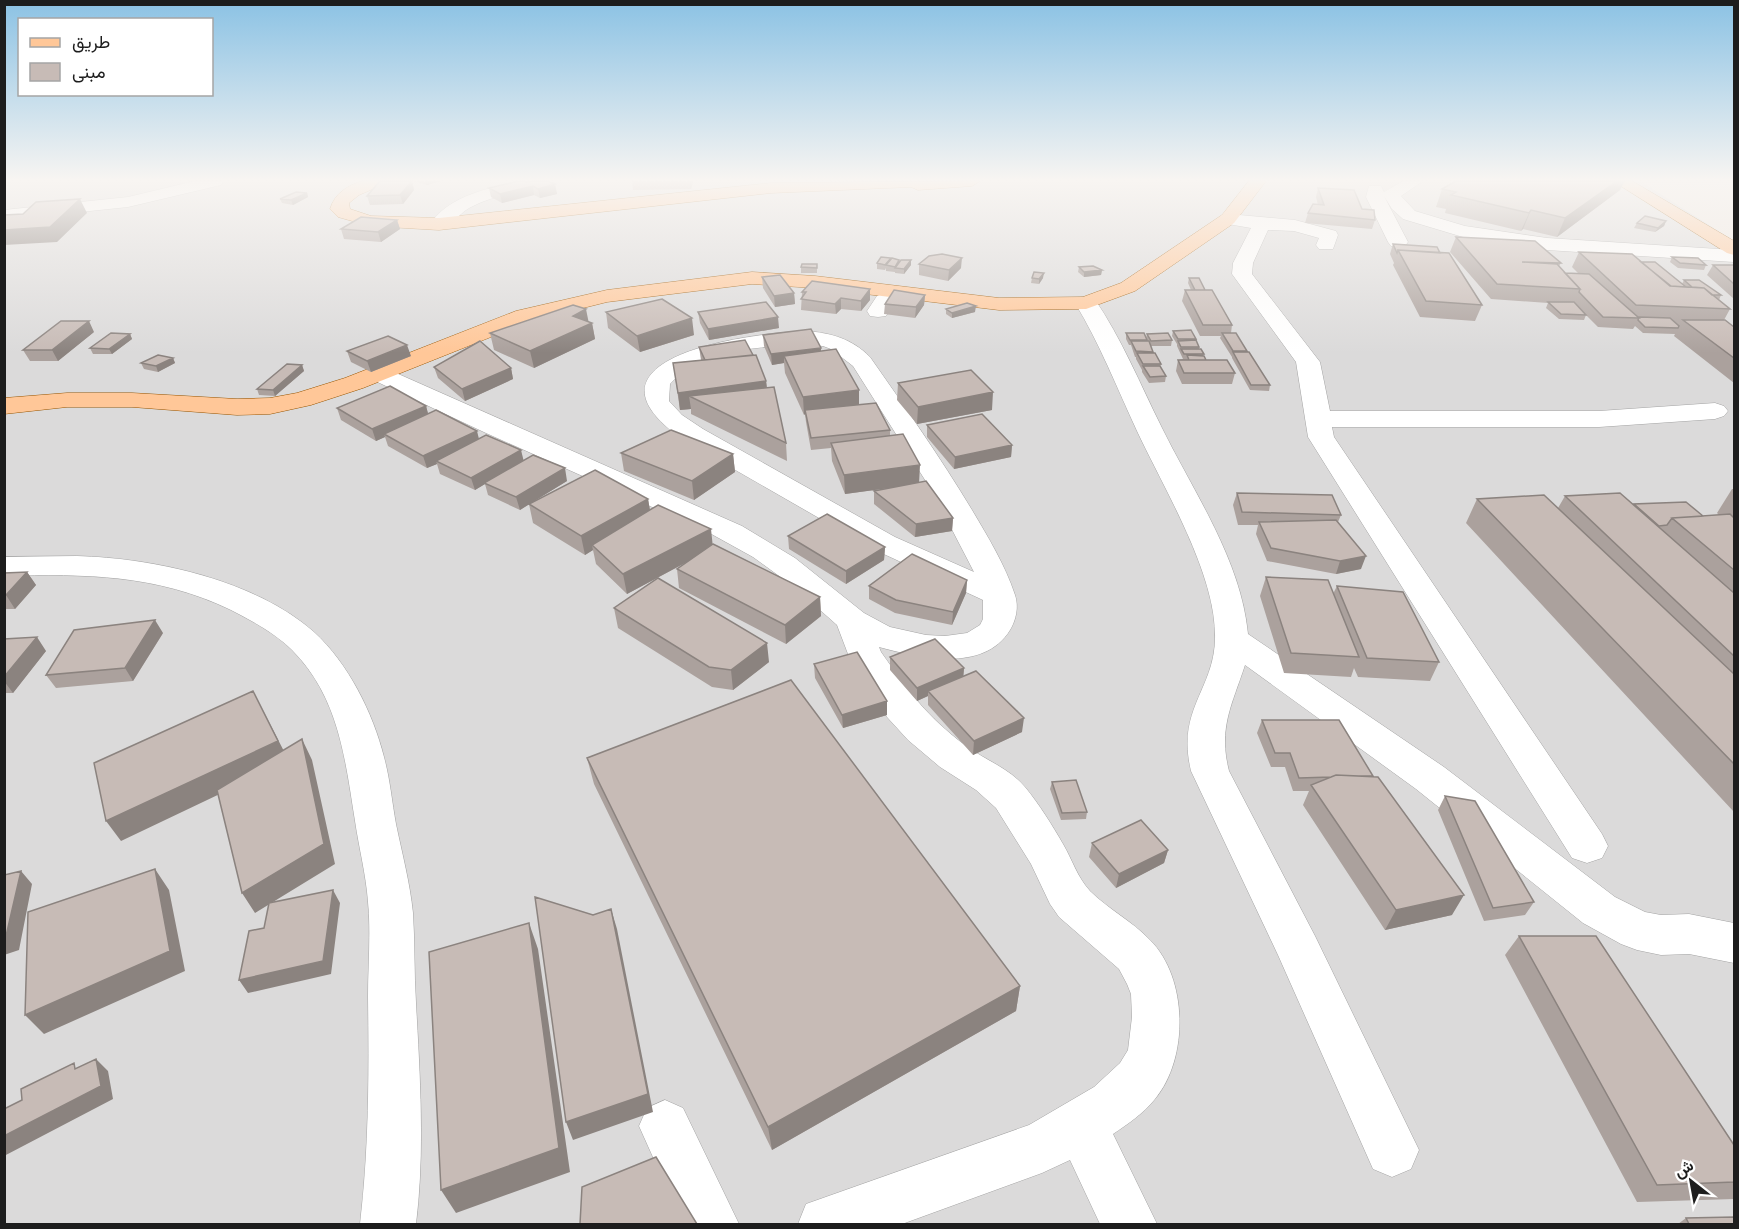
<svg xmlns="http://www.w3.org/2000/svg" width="1739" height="1229" viewBox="0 0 1739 1229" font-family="Manrope,Vazirmatn,sans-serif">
  <rect width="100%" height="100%" fill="#efe9e2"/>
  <path fill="#dbdada" d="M5,181H1640L1734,241V1224H5Z"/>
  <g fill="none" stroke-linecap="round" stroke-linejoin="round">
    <g stroke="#a4a4a4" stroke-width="1">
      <path id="minor" d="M195,181H223L221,185L128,207L4,220V210L128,197Z
        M522,181H554L552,185C525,191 496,194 471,207C457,214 449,232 433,228L430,224C450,195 489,188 522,181Z
        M1403,181H1423L1401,196L1415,211L1465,226L1547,238L1734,250V262L1547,250L1463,237L1403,219L1392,209L1384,196L1408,242L1405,246H1391L1388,242L1366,197L1369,186H1381L1384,192Z
        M1228,214L1295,220L1336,231L1338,235L1333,249H1319L1316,245L1319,238L1294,231L1268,230L1253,263L1252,274L1320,362L1330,411H1599L1715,403L1724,406L1728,411L1724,416L1715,419L1599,427H1332L1334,437L1602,834L1608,846L1602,858L1587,863L1572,858L1308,437L1296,362L1232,274L1233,263L1251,228L1222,223L1219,219L1222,215Z
        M897,287L904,289L907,293C901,302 892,306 886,316L878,317L870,316L867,311L877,296Z
        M1086,297L1094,298C1122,339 1140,384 1162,428C1194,493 1241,560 1248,634L1444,767L1615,897L1645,912L1661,915L1689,914L1734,923V963L1689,954L1661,955L1637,950L1621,944L1583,923L1416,789L1245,665C1232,705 1218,728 1229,771L1315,936L1419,1150L1411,1169L1392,1177L1373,1169L1278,955L1191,771C1176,709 1214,690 1215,639C1217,575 1164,489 1137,431C1117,388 1100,344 1075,303L1078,298Z
        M806,331C832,333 852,339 870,357C905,407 940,457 972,510C988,537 1005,565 1015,595C1019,607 1016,620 1010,630C984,673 919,658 879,647L881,652C909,692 926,716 966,746C985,760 1009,768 1025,787C1039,804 1052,825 1063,844C1072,859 1077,877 1090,891C1108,909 1132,921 1150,940C1188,978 1189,1058 1155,1099C1144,1113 1128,1124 1113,1134L1157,1224H1100L1070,1160L1042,1173L902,1224H798L806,1204L1029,1125L1094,1087L1120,1063L1128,1050L1132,1017L1131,994L1127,984L1119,969L1059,917L1050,904L1031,864L996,808L976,790L940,767L908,740L887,717L848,654L837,625L793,586L753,557L706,531L486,433L371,379L367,374L371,369L379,367L387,369L742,526L795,558L864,613L890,627L926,635L945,636L967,633L980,625L983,619V600L873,549L685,441C564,358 748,333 806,331ZM806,345L823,346L831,349L853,366L932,491L974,572L895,537L703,429L682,415L669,401L670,384C701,349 762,346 806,345Z
        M77,556C154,558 255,580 314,632C348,663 373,713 384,757C390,779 392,802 396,824C402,853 410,883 413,913C415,943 414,973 416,1003C420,1076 425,1151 416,1224H360C369,1148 369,1073 368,997C368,965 371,933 368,902C366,875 359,848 355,821C345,759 339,697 292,650C275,633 252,621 231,610C156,574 86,574 4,576V557Z
        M665,1100L683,1108L739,1224H683L639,1126L647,1108Z"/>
    </g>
    <g stroke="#975400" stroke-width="1">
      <path id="major" d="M362,181H384L382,185L359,195L349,203L350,209L371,216L439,218L771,183L980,181L972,186L918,190L911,187L771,193L439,230L370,226L338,217L330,209C335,193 347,186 362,181Z
        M1249,181H1266L1234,223L1135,291L1086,309L999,310L815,288L752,284L607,302L531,321L363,388L311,405L270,414L237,415L132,407H67L4,414V398L67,393H132L237,399L270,398L297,393L345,378L516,311L607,290L752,272L815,276L999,298L1083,297L1121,283L1222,215Z
        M1613,181H1632L1734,241V255L1727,253Z"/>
    </g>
    <use href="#minor" fill="#fff" fill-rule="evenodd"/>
    <use href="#major" fill="#ffc798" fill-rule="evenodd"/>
  </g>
  <path fill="#aba19d" d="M407,181H441L427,185L412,181L414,190L403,204L370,205L367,196Z
    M632,181H693L691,189L633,190Z
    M526,182L555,184L557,194L540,198L534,195L502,203L491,197L489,188Z
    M1318,188L1362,209L1375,220L1372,229L1305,223L1308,213L1318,205L1316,197Z
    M1442,189L1620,190L1557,237L1523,229L1521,231L1445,213L1446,209L1436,207Z
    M307,193L308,197L293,205L282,203L280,199Z
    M397,220L400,229L381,242L344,239L341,229Z
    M1666,221L1664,226L1655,232L1634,228L1637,223Z
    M1456,237L1561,263L1559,266L1565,273H1578L1572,267L1579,252L1641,262L1682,284L1684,280L1721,295L1719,300L1730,309L1724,320L1733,326L1734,325V383L1674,336L1675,334L1643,333L1635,326L1633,329L1598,327L1586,315L1584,320L1559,319L1546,308L1548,303L1491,299L1450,252Z
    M1393,244L1440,253L1482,305L1475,321L1420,317L1393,265L1394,263L1390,254Z
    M1672,257L1706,265L1704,270L1678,268L1670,262Z
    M891,260L899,263L911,260V265L904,274L895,273V271V272L886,271V268L885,270L877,269V263Z
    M817,264V273H801V267Z
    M919,264L961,268L948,281L919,275Z
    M1713,265H1734V299L1707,275Z
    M1079,267L1102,270L1101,275L1084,277L1078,272Z
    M762,277L794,293L795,304L775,307L763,288Z
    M1032,278H1043L1039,284L1031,283Z
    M1189,278L1205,290L1232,325L1231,333L1247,351V352L1270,385L1269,391L1250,390L1232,358V357L1220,338L1221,336H1200L1182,301L1185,290H1191L1188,283Z
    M802,292L870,300L861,311L841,309L836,314L801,310Z
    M925,295L924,305L915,318L884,314L885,304Z
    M946,309L975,312L952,318L946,314Z
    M606,312L694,335L640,352L608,328Z
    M698,312L779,328L709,340L700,323Z
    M592,323L595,339L534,368L494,350L490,333Z
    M1173,331L1196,339V340L1199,347V349L1204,354L1203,356L1206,360L1235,373L1232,384H1182L1176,371L1178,360L1183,359L1177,346V344L1172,336Z
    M94,332L58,361H30L23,350Z
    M1126,333L1146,338L1147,334L1172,340L1171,346H1151L1153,353L1161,364L1160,367L1166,376L1165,382L1149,383L1142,372V370L1136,359V357H1135L1131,345H1129L1126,339Z
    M130,334L132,339L112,354H93L90,348Z
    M763,335L821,348V351L859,405L890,430V436L919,483L953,518L952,531L915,537L874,504V491L903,486L845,494L832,461L831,448L811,450L806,422L805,414L804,415L785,373L784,363L772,365L764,346Z
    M699,347L766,381L767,388L786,443L787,461L691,414V409L680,410L673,363L701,360Z
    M347,351L411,356L371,372L351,362Z
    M173,358L175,363L158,372L144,369L141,363Z
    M302,365L304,371L275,396L259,395L257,389Z
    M434,367L511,368L513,379L465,401L438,378Z
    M898,383L992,410L917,424L897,400Z
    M426,406L428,414L567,481L529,504L648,499L650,510L713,544L820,597L821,616L786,644L679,588L677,569L685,563L627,594L596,564L593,550L585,555L533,523L529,504L520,510L488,495L485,484L475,490L440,474L437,464L427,468L388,446L385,437L376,441L341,420L337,408Z
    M927,425L1012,445L1011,457L954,469L927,437Z
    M621,453L733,454L735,472L694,500L624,471Z
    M1732,489H1734V812L1466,523L1477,499L1558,508L1565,496L1634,505V504L1703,516L1719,515L1717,513Z
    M1237,493L1341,515L1338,522L1361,569L1336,574L1267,561L1256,534L1258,525H1238L1233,505Z
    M788,536L885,547L884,560L846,584L789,549Z
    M27,572L36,585L15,609H4V573Z
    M1266,577L1333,594L1337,586L1439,662L1430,681L1358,677L1354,668L1351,677L1284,673L1260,596Z
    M967,580L966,593L952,625L895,613L869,599V586Z
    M614,608L769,662L733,690L712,687L618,628Z
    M163,633L133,681L56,688L46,675Z
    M4,639L46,651L13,693H4Z
    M890,657L964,668L963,676L1022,732L973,755L928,705V696L917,701L890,670Z
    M814,664L887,701V715L843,728L815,678Z
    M1262,720L1373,776L1372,777L1452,915L1385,930L1303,805L1309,791H1293L1285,767H1271L1257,733Z
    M587,758L1020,986L1016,1011L772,1150L594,784Z
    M1052,782L1087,812L1086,819L1061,820L1050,789Z
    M1445,796L1534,902L1525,915L1484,921L1438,810Z
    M1092,843L1168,850L1164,863L1116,888L1089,857Z
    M1519,936L1734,1145V1199L1637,1202L1505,955Z
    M1686,1218L1734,1224H1678Z"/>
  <path fill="#8b837f" d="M412,181L414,190L403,204L400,195Z
    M425,181H441L427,185Z
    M690,181H693L691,189Z
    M1617,181H1625L1620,190L1557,237L1565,218Z
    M555,184L557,194L540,198L538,189Z
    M533,186L534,195L502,203L500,194Z
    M307,193L308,197L293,205L291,200Z
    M80,199L87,213L57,242L4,245V230Z
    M1531,210L1523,229L1521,231L1529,213Z
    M397,220L400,229L381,242L378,232Z
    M1666,221L1664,226L1655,232L1658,228Z
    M962,258L961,268L948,281L949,270Z
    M911,260V265L904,274V269Z
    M1102,270L1101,275L1084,277V272Z
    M1044,273L1043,278L1039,284V279Z
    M870,289V300L861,311V301Z
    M794,293L795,304L775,307L774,296Z
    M925,295L924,305L915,318L916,307Z
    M841,298V309L836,314L835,304Z
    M976,306L975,312L952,318V313Z
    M586,309L589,324L592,323L595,339L534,368L530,351L573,316Z
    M778,317L779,328L709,340L708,329Z
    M692,318L694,335L640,352L637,336Z
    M89,321L94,332L58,361L52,350Z
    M130,334L132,339L112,354L109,349Z
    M407,345L411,356L371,372L367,361Z
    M821,348V359L784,356V363L772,365L771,354Z
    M173,358L175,363L158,372L156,366Z
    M302,365L304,371L275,396L273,390Z
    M511,368L513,379L465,401L462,389Z
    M766,381L768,398L689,396L691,409L680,410L678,393Z
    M859,390V407L805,410V414L804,415L803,397Z
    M993,392L992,410L917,424L918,407Z
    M426,406L429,417L384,434L385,437L376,441L372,429Z
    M477,431L480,443L436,461L437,464L427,468L423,456Z
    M1012,445L1011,457L954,469L955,457Z
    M521,450L524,462L484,483L485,484L475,490L471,478Z
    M733,454L735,472L694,500L692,481Z
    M920,465L919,484L845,494L844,475Z
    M565,468L567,481L520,510L516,497Z
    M648,499L651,517L592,545L593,550L585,555L581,536Z
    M953,518L952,531L915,537L916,524Z
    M711,529L713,548L627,594L623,574Z
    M885,547L884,560L846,584V571Z
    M1366,556L1361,569L1336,574L1340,561Z
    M27,572L36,585L15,609L6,595Z
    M967,580L966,593L952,625L953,612Z
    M820,597L821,616L786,644L785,625Z
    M155,620L163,633L133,681L125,668Z
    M37,637L46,651L13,693L4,681V677Z
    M767,643L769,662L733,690L731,670Z
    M964,668L963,682L928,691V696L917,701V688Z
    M253,691L289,761L121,841L106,821Z
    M887,701V715L843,728L842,715Z
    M1024,718L1022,732L973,755L974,741Z
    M302,739L312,760L335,864L255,913L242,893Z
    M1168,850L1164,863L1116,888L1119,874Z
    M155,869L169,890L185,971L44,1034L25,1015Z
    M21,871L32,884L19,950L4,955V937Z
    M333,890L340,903L331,974L248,993L239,980Z
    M1464,895L1452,915L1385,930L1396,910Z
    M611,909L617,929L653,1112L573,1140L566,1122Z
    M529,923L538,949L570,1172L456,1213L441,1190Z
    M1020,986L1016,1011L772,1150L768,1127Z
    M96,1059L108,1071L113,1099L4,1156V1136Z"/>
  <path fill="#c7bbb6" stroke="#8b837f" stroke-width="1.5" d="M380,181H412L400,195L367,196Z
    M519,181H523L526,182L533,181H548L555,184L538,189L533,186L500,194L489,188Z
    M1456,181H1617L1565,218L1531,210L1529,213L1451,195L1456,192L1442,189Z
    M1318,188L1354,190L1362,209L1374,210L1375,220L1308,213L1313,204L1324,205Z
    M296,192L307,193L291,200L280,199Z
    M80,199L50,227L4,230V215L23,214L36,202Z
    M1645,216L1666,221L1658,228L1637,223Z
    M361,217L397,220L378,232L341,229Z
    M1456,237L1535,241L1561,263L1522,262L1557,264L1580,289L1497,284Z
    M1393,244L1437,247L1440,253L1398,250L1397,253Z
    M1398,250L1449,253L1482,305L1426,301Z
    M1579,252L1632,254L1670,286L1704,288L1730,309L1636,305Z
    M942,254L962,258L949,270L919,264L929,256Z
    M881,257L891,258L885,265L877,263Z
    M1672,257L1698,258L1706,265L1680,263Z
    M892,258L899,260L895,267L886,265Z
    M901,260H911L904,269L895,268Z
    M1641,262H1655L1686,287L1671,286Z
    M802,264H817V268L801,267Z
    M1713,265H1734V284Z
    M1093,266L1102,270L1084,272L1079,267Z
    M1034,272L1044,273L1039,279L1032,278Z
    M1565,273L1589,274L1639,318L1603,317L1579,292L1580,289Z
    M780,275L794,293L774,296L762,277Z
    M1189,278H1199L1205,290H1195Z
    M1684,280H1699L1721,295H1712L1704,288L1692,287Z
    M812,281L870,289L861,301L841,298L835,304L801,299L806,292H802Z
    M894,290L925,295L916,307L885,304Z
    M1185,290H1212L1232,325H1203Z
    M662,299L692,318L637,336L606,312Z
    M766,302L778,317L708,329L698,312Z
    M1548,302H1574L1586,315L1561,314Z
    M967,303L976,306L952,313L946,309Z
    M573,305L586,309L573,316L592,323L530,351L490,333Z
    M1639,317L1670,318L1679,326L1678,328L1645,327L1638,320Z
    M1683,320H1725L1734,327V358Z
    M61,321H89L52,350H23Z
    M811,329L821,348L771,354L763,335Z
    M1191,330L1196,339H1178L1173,331Z
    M111,333L130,334L109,349L90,348Z
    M1126,333H1144L1147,340H1130Z
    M1168,333L1172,340L1151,341L1147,334Z
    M1222,333H1236L1247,351H1233Z
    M388,336L407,345L367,361L347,351Z
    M745,340L753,355L705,360L699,347Z
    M1196,340L1199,347H1181L1178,341Z
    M480,341L511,368L462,389L434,367Z
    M1131,341H1149L1153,352L1136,351Z
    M836,349L859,390L803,397L784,356Z
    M1181,349H1201L1204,354H1184Z
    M1233,352H1249L1270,385H1251Z
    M1137,353H1155L1161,364H1143Z
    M158,355L173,358L156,366L141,363Z
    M756,355L766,381L678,393L673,363Z
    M1187,355L1204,356L1206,360H1189Z
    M1178,360H1227L1235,373H1184Z
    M287,364L302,365L273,390L257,389Z
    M1143,366H1160L1166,376L1150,377Z
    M971,370L993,392L918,407L898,383Z
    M390,386L426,406L372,429L337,408Z
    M774,387L786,443L689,396Z
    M876,403L890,430L811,438L805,410Z
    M436,410L477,431L423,456L384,434Z
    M982,414L1012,445L955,457L927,425Z
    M671,430L733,454L692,481L621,453Z
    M903,434L920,465L844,475L831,443Z
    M486,435L521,450L471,478L436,461Z
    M533,455L565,468L516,497L484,483Z
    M595,470L648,499L581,536L529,504Z
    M926,481L953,518L916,524L874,491Z
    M1237,493L1332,495L1341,515L1242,512Z
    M1620,493L1734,593V656L1565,496Z
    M1544,495L1734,674V764L1477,499Z
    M1686,502L1703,516L1672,518L1667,525L1659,526L1634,504Z
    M658,505L711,529L623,574L592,545Z
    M827,514L885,547L846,571L788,536Z
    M1730,514L1734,518V570L1672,518Z
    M1336,520L1366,556L1340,561L1271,548L1259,522Z
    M713,544L820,597L785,625L677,569Z
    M912,554L967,580L953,612L896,600L869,586Z
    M27,572L6,595L4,596V573Z
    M1266,577L1328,580L1359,657L1291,653Z
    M658,578L767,643L731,670L709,667L614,608Z
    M1337,586L1403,592L1439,662L1367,658Z
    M155,620L125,668L46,675L74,630Z
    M37,637L4,677V639Z
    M935,639L964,668L917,688L890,657Z
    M857,652L887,701L842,715L814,664Z
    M976,671L1024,718L974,741L928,691Z
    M791,680L1020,986L768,1127L587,758Z
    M253,691L278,741L106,821L94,763Z
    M1262,720H1339L1373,776H1359L1336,775L1331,777L1299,778L1290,753H1275Z
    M302,739L324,844L242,893L217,790Z
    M1336,775L1378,777L1464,895L1396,910L1311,785Z
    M1076,780L1087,812L1062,813L1052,782Z
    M1445,796L1475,801L1534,902L1493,908Z
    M1141,820L1168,850L1119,874L1092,843Z
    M155,869L170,951L25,1015L28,912Z
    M21,871L6,936L4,937V875Z
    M333,890L323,961L239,980L249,931L264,928L269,903Z
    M535,897L593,915L611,909L648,1094L566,1122Z
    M529,923L559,1148L441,1190L429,952Z
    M1519,936H1596L1734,1145V1182L1657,1185Z
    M96,1059L101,1086L4,1136V1109L22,1100L21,1089L74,1063L75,1069Z
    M656,1157L697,1224H580L582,1187Z
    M1734,1217V1224H1689L1686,1218Z"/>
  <linearGradient id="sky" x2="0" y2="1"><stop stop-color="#8bc2e4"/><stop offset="0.51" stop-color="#f8f5f2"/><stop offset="1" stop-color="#f8f5f2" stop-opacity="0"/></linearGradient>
  <rect width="1739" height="353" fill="url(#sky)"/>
  <rect width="1739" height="1229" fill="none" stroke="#1d1d1d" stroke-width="12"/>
  <rect x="18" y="18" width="195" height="78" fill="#ffffff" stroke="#a5a5a5" stroke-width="1.5"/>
  <rect x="30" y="38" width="30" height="9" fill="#ffc798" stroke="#a5a5a5" stroke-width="1.5"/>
  <text x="72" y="48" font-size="18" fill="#1d1d1d">طريق</text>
  <rect x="30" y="63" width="30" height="18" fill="#c7bbb6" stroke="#a5a5a5" stroke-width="1.5"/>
  <text x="72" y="78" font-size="18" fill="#1d1d1d">مبنى</text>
  <g transform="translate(1691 1181) rotate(329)" stroke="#ffffff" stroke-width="4.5" paint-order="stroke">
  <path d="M0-4.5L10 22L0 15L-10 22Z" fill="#1d1d1d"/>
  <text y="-9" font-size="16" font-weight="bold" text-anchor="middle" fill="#1d1d1d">ش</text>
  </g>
</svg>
